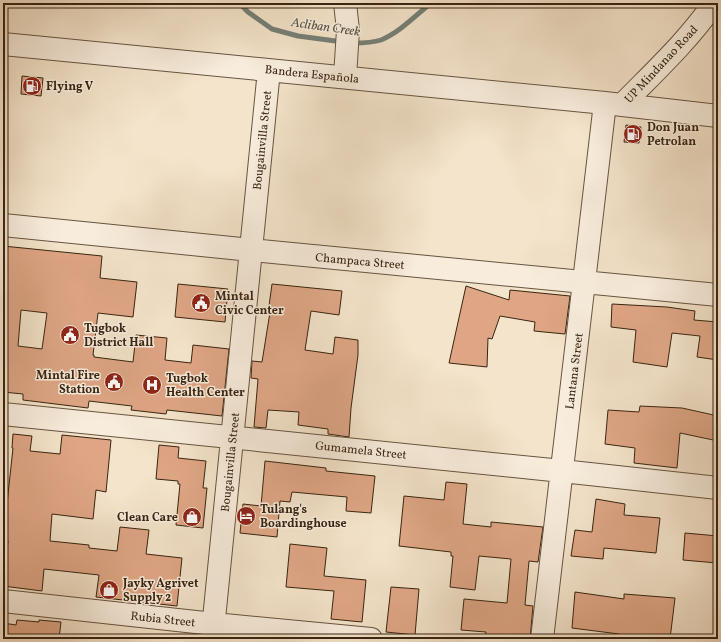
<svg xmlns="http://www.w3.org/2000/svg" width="721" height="642" viewBox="0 0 721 642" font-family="Vollkorn,serif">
  <rect width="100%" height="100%" fill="#f4e4cb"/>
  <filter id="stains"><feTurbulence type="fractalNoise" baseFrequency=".005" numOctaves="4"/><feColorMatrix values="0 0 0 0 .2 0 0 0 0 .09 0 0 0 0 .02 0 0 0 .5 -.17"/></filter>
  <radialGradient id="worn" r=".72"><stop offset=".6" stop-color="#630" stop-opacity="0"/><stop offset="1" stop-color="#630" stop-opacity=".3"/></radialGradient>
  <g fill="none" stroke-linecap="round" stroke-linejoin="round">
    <path stroke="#748077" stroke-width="5" d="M239,3L248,12L272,29L298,36L343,42
      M353,43C362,43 372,43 381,40C400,32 415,16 431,3"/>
  </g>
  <path fill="#dfa686" stroke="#382411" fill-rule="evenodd" d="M22,76L43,78L41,96L21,94Z
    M626,125L641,127L639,143L624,142Z
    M3,246L102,256L100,278L137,282L133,317L98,313L93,355H94V357L133,362L136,335L167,338L165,360L191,363L193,345L229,349L222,416L167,410L166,414L131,410L132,406L89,401L88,408L23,400V394L3,392ZM21,310L47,313L42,349L18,346Z
    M178,284L228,289L225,322L175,317Z
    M272,284L342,291L339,315L311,311L305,350L333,354L335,337L358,340V355L351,408L349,437L328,434V429L298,425L299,412L268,410L266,428L254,427L258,379L251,378L252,361L262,362L271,306H269Z
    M466,286L509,300L510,290L570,296L565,334L534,331L535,322L500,316L492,339L488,338L487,367L449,363Z
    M612,304L667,307L695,311L694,320L718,322V360L697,357L700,336L672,333L667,367L633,362L636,330L611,327Z
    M640,406L682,408L718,416V441L680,433L677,468L634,463L635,448L605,444L608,410L639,412Z
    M13,434L32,436L30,451L60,454L62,435L111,440L106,492L96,490L93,519L52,514L50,541L89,545V548L117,551L120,527L149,530L146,554L182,558L177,606L96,597L99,575L44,569L42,591L3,586L8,541H3V512L6,513L13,448H12Z
    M159,445L179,447L178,458L206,461L203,488H207L203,528L176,525L180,484H178V481L156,479Z
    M265,461L326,468V471L375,476L371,513L346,511L347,497L292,492L290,502L280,501L277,537L240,533L243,504L261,506Z
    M446,482L467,484L463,524L491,527V522L543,527L538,562L529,561L525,605L533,606L530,639H500L485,638L486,632L461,630L464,599L507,603L511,559L479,556L475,590L450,587L453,556H451V552L399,546L404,496L444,500Z
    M596,499L625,504L624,515L660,518L656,553L604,548L603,559L571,556L575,530L592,532Z
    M685,533L718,536L717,563L683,560Z
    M290,544L327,548L324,576L366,580L362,622L331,619L334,591L286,587Z
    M391,587L419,589L415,635L386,632Z
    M575,592L624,599V594L675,598L670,639H619V634L572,628Z
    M17,620L39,622V620L61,622L59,639H3V623L16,625Z"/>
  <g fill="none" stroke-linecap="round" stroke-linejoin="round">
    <g stroke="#675440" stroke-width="24">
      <path id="minor" d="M3,44L605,103L718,116
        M345,77L348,30L345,3
        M622,105C654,72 688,41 714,3
        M3,225L251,250L718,295
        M3,414L562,471L718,488
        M3,601L214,624L371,639
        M212,639L269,70
        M542,639L605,103"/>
    </g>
    <use href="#minor" stroke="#f8eddd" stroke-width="22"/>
  </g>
  <defs>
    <g id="fuel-disc" transform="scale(1)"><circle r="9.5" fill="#8f2418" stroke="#f8eddd"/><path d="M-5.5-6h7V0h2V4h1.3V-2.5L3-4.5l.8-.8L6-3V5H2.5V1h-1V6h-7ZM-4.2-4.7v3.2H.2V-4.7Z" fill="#fff"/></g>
    <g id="civic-disc" transform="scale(1)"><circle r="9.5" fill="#8f2418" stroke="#f8eddd"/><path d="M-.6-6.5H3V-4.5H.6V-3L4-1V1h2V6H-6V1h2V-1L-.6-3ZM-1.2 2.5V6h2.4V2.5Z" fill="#fff"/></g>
    <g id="hospital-disc" transform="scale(1)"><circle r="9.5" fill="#8f2418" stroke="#f8eddd"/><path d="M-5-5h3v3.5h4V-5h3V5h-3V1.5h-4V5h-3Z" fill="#fff"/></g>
    <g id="hotel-disc" transform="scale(1)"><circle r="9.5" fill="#8f2418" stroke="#f8eddd"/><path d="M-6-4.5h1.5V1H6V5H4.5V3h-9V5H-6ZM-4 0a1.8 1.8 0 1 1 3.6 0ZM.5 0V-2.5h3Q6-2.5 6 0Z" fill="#fff"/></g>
    <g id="shop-disc" transform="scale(1)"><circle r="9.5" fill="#8f2418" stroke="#f8eddd"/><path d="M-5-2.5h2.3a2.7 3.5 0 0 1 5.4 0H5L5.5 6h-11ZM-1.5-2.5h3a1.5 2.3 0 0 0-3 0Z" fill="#fff"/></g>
  </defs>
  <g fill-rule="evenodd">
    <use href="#fuel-disc" x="32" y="86"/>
    <use href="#fuel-disc" x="633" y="134"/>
    <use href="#civic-disc" x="201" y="303"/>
    <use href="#civic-disc" x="70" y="335"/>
    <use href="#civic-disc" x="114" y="382"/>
    <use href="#hospital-disc" x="152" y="385"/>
    <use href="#hotel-disc" x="246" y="516"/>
    <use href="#shop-disc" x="192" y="517"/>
    <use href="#shop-disc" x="109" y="590"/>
  </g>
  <g text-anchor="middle" stroke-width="3" stroke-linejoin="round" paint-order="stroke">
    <g font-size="12" fill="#382411" stroke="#f8eddd">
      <text transform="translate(661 64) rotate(-47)" y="4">UP Mindanao Road</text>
      <text transform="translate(312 74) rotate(6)" y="4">Bandera Española</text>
      <text transform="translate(262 140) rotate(-84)" y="4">Bougainvilla Street</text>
      <text transform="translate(360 261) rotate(5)" y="4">Champaca Street</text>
      <text transform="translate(574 371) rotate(-83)" y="4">Lantana Street</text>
      <text transform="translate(361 450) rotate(6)" y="4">Gumamela Street</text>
      <text transform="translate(230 462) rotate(-84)" y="4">Bougainvilla Street</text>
      <text transform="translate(163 619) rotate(6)" y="4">Rubia Street</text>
    </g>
    <g font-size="12" font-weight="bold" fill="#382411" stroke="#f8eddd" text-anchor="start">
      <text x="46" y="90">Flying V</text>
      <text x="647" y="131">Don Juan<tspan x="647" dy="14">Petrolan</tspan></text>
      <text x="215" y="300">Mintal<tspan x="215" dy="14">Civic Center</tspan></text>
      <text x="84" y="332">Tugbok<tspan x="84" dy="14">District Hall</tspan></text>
      <text x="100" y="379" text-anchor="end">Mintal Fire<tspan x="100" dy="14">Station</tspan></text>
      <text x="166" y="382">Tugbok<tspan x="166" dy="14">Health Center</tspan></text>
      <text x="260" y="513">Tulang's<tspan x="260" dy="14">Boardinghouse</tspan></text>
      <text x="178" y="521" text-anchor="end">Clean Care</text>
      <text x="123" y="587">Jayky Agrivet<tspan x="123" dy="14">Supply 2</tspan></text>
    </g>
    <g font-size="13" font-style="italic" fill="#565244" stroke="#f8eddd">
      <text transform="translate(326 26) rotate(8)" y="5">Acliban Creek</text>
    </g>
  </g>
  <rect width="721" height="642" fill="none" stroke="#f4e4cb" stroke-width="16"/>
  <rect x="4" y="4" width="713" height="634" fill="none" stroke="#382411" stroke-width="2"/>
  <rect x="8" y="8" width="705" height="626" fill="none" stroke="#382411"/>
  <rect width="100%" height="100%" filter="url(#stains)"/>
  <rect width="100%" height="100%" fill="url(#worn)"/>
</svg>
